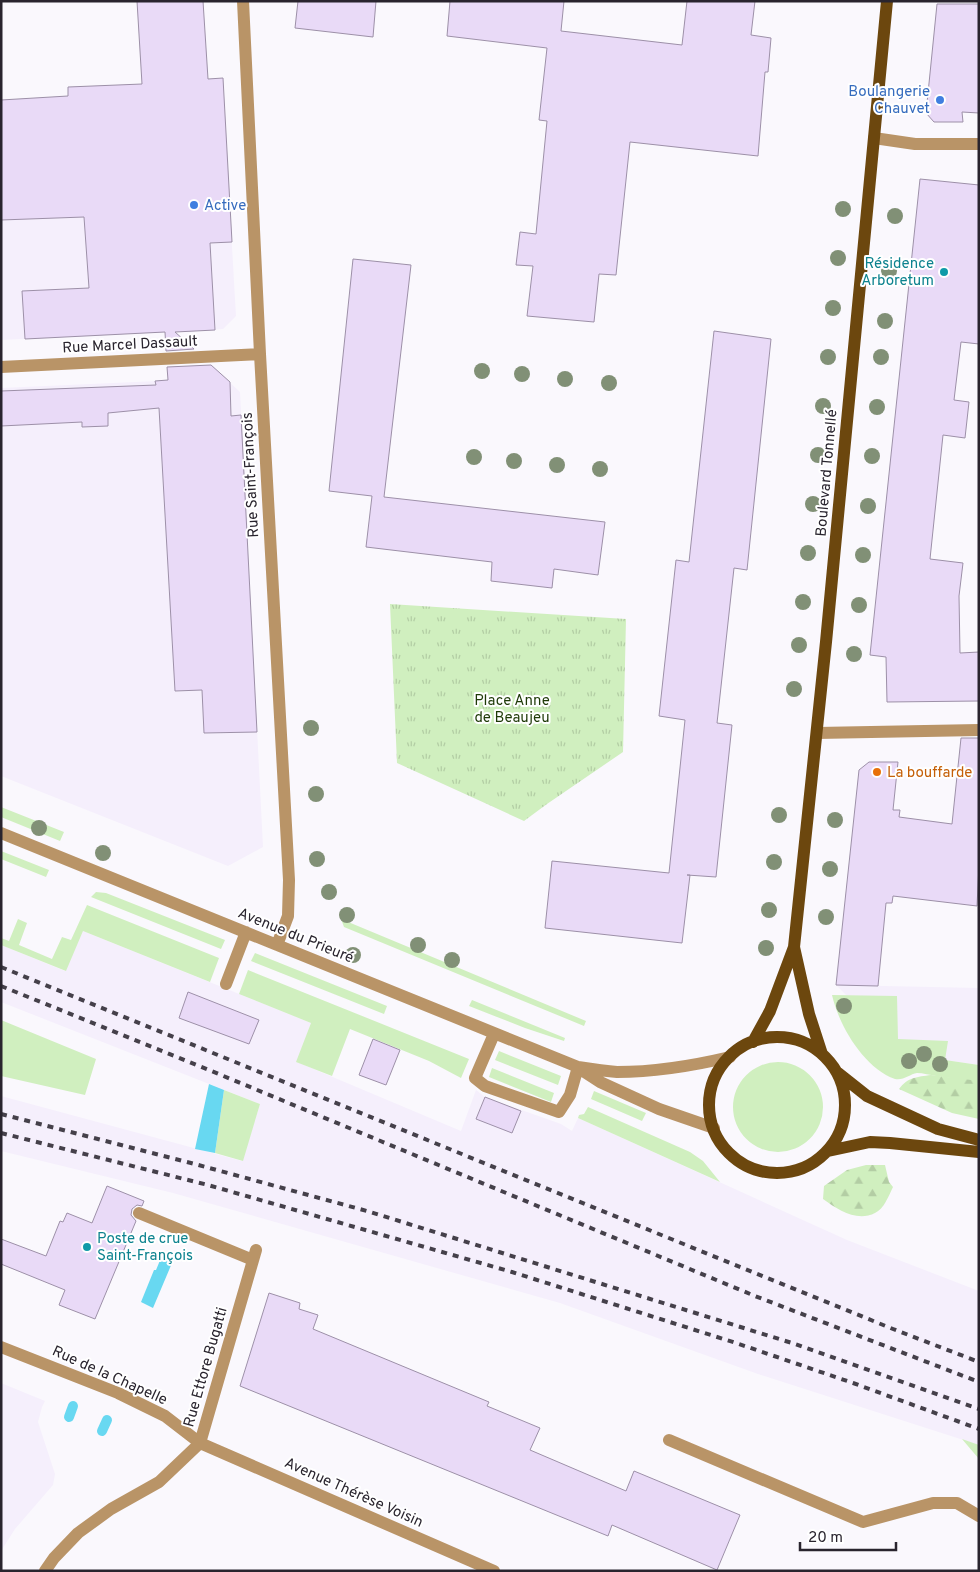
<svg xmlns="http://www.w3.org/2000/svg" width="980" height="1572" viewBox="0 0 980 1572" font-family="Overpass,sans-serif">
  <defs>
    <pattern id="forest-firs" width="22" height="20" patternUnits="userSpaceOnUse" patternTransform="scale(1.25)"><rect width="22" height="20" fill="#d0efbf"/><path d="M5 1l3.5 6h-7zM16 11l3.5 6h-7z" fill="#b3cda4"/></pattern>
    <pattern id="park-tufts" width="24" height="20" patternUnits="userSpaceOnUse" patternTransform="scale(1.25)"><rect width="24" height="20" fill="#d0efbf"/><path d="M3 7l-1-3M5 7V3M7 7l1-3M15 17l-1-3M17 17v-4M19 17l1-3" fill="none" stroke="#b3cda4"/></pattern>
  </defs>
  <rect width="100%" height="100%" fill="#faf8fd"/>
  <path fill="#f5effc" d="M227,161L236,316L223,329L1,340V173Z
    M225,378L240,392L263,847L228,866L1,776V388Z
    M83,931L311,1023L297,1062L461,1131L476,1090L485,1097L561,1124L572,1131L578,1118L847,1240L979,1291V1445L758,1374L560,1303L173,1193L1,1151V1096L242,1161L260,1104L1,1002V945L65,971Z
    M836,985L979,988V1065L945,1060L902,1051Z
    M1,1383L45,1401L42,1407L38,1422L55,1474L53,1485L15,1529L1,1551Z"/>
  <path fill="#d0efbf" d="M1,807L64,832L60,841L1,817Z
    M1,851L49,870L46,877L1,859Z
    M96,892L106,893L225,940L221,949L91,897Z
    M87,905L219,958L210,982L83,931L66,971L1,945V938L9,941L18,919L27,923L19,945L52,959L62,937L71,940Z
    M341,919L586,1021L584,1026L344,927Z
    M255,953L387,1006L384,1014L251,961Z
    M248,970L469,1059L461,1078L429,1061L350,1029L332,1076L296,1062L311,1023L239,994Z
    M832,995L897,996L898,1039L948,1041L945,1060L979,1065V1083C965,1080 951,1078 936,1076C930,1075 923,1073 917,1073C910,1074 903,1081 895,1079C864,1068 839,1026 832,995Z
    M472,1000L565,1038L564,1041L525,1028L469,1006Z
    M1,1020L96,1059L85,1095L1,1076Z
    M499,1051L561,1076L558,1085L495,1060Z
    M733 1107a45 45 0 1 1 90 0a45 45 0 1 1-90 0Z
    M492,1068L554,1093L551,1102L489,1077Z
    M224,1090L260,1104L243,1161L215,1153Z
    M594,1091L646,1113L642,1121L591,1099Z
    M588,1107L690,1152L703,1161L720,1182L578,1118L579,1115L584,1114Z
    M962,1439L979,1445V1459Z"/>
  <path fill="url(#forest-firs)" d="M931,1075L979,1081V1119L952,1113L899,1089C908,1077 917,1077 931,1075Z
    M866,1165H885L889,1182L893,1187C889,1195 884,1209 875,1213C857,1222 838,1210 823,1199L824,1186L847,1170Z"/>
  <path fill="url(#park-tufts)" d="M390,604L626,619L623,752L547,804L524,821L397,763Z"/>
  <path fill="#68d8f1" d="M209,1084L224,1090L215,1153L195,1149Z
    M161,1258L172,1263L153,1308L141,1302L154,1270H156Z"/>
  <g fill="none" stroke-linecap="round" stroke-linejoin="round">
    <path stroke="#68d8f1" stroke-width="10" d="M69,1417L73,1406
      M102,1431L107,1420"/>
  </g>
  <path fill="#e9daf7" stroke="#9d90a8" d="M137,1H203L208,79L223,78L232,242L210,243L215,330L175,332L194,349L166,351L165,332L25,339L22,291L89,288L84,217L1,220V100L68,96V87L142,84Z
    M298,1H376L373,37L295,28Z
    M450,1H564L561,31L682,45L687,1H755L751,35L771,38L768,72H765L758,156L630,142L616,275L599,274L594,322L527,316L533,266L516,265L520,232L536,234L547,121L539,120L547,48L447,36Z
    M937,4H979V113L962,112L963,122H934L926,113Z
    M920,179L979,185V344L961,342L954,400L969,402L965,438L943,435L930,559L963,563L959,596L960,653L979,652V701L887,702L886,657L870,655Z
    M353,259L411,265L384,497L605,522L598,575L554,569L552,588L491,581L492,562L366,547L372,496L329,491Z
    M714,331L771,339L747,570L734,568L717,723L732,725L716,877L687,875H690L682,943L545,928L552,861L669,873L685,720L659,716L676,560L689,562Z
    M211,365L230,382L231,416L241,415L257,732L204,733L202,690L175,691L159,408L108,413V426L82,427V422L1,426V391L156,385L155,381L168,380L167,367Z
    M961,738H979V865L977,906L893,896L892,903H886L878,986L836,985L859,770L869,762H898L893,810H900L899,817L952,824Z
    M188,992L259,1020L249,1044L179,1018Z
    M373,1039L400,1050L386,1085L359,1075Z
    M485,1097L521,1111L512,1133L476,1119Z
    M107,1186L144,1201L142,1206L137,1205L132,1209L131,1215L136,1221L95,1319L59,1305L65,1290L1,1264V1239L46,1256L60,1221L63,1222L67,1213L92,1223Z
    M269,1293L300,1303L299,1309L318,1315L313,1329L489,1402L487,1406L540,1428L530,1450L626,1491L634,1471L740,1515L717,1570L612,1525L608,1536L240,1386Z"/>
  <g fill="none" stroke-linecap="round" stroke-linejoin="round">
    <path stroke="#b99467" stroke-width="12" d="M243,1L260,354L289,880L288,916L277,945
      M874,138L915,144H979
      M1,367L260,354
      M817,733L979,730
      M1,833L578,1067C591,1069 604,1071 617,1072C655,1072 692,1066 730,1057
      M226,984L246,932
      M494,1034L475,1078L485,1086L559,1112L570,1095L578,1067
      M580,1069L600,1082L659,1109L714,1128
      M139,1213L253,1260
      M1,1347L118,1393L165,1416L200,1443L494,1571
      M669,1440L863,1522L933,1503H957L979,1516
      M45,1571L54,1558L78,1533L111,1509L159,1482L200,1443L256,1250"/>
    <path stroke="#6c470e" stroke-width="12" d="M794,947L809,1014L822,1054
      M709 1105a68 68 0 1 1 136 0a68 68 0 1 1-136 0Z
      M753,1042L770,1011L794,947L826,642L887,1
      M838,1073L867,1096L938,1129L979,1140
      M828,1151L870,1142L890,1143L979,1152"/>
    <path stroke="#45404a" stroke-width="4" stroke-dasharray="6 6" stroke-linecap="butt" d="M1,967L893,1329L979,1362
      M1,986L209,1070L755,1296L979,1382
      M1,1114L191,1163L367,1211L792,1343L979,1409
      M1,1133L208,1185L512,1272L736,1343L853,1383L979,1429"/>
  </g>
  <g fill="#819076">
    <circle cx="843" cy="209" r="8"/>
    <circle cx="895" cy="216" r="8"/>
    <circle cx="838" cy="258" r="8"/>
    <circle cx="889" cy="271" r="8"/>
    <circle cx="833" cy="308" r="8"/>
    <circle cx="885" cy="321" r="8"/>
    <circle cx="828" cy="357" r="8"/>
    <circle cx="881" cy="357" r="8"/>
    <circle cx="482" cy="371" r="8"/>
    <circle cx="522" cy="374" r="8"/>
    <circle cx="565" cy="379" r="8"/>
    <circle cx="609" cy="383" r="8"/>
    <circle cx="823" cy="406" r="8"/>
    <circle cx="877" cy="407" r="8"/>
    <circle cx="818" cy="455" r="8"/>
    <circle cx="872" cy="456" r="8"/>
    <circle cx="474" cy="457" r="8"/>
    <circle cx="514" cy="461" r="8"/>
    <circle cx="557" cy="465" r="8"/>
    <circle cx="600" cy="469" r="8"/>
    <circle cx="813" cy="504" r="8"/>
    <circle cx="868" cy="506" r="8"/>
    <circle cx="808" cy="553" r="8"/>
    <circle cx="863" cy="555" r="8"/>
    <circle cx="803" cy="602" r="8"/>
    <circle cx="859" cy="605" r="8"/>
    <circle cx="799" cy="645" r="8"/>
    <circle cx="854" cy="654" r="8"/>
    <circle cx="794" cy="689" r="8"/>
    <circle cx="311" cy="728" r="8"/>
    <circle cx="316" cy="794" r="8"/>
    <circle cx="779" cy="815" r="8"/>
    <circle cx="835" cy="820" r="8"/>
    <circle cx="39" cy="828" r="8"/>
    <circle cx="103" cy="853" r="8"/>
    <circle cx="317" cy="859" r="8"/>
    <circle cx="774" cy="862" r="8"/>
    <circle cx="830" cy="869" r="8"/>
    <circle cx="329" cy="892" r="8"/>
    <circle cx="769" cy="910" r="8"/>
    <circle cx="347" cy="915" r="8"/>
    <circle cx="826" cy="917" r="8"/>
    <circle cx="418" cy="945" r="8"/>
    <circle cx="766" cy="948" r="8"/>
    <circle cx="353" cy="955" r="8"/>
    <circle cx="452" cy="960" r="8"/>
    <circle cx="844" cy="1006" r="8"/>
    <circle cx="924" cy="1054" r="8"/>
    <circle cx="909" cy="1061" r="8"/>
    <circle cx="940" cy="1064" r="8"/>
  </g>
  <g fill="#3f7fe0" stroke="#fff" stroke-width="2">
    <circle cx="940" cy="100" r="5"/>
    <circle cx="194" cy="205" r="5"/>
  </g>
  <g fill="#0f9aa8" stroke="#fff" stroke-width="2">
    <circle cx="944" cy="272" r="5"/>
    <circle cx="87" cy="1247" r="5"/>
  </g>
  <circle fill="#e8710a" stroke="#fff" stroke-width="2" cx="877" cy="772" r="5"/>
  <g text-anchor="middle" stroke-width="4" stroke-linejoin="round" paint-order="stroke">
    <g font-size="15" fill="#366cbe" stroke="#fff" text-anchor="end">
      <text x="930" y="96">Boulangerie<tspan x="930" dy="17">Chauvet</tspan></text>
      <text x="204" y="210" text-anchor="start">Active</text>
    </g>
    <g font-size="15" fill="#0d838f" stroke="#fff" text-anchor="end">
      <text x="934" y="268">Résidence<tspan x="934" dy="17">Arboretum</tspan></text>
      <text x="97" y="1243" text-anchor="start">Poste de crue<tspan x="97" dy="17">Saint-François</tspan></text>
    </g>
    <g font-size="15" fill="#29242e" stroke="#fff">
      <text transform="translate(130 344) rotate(-3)" y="5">Rue Marcel Dassault</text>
      <text transform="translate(826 473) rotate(-85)" y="5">Boulevard Tonnellé</text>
      <text transform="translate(250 475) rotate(-93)" y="5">Rue Saint-François</text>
      <text transform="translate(296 935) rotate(22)" y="5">Avenue du Prieuré</text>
      <text transform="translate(205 1367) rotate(-74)" y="5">Rue Ettore Bugatti</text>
      <text transform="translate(110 1375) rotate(24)" y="5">Rue de la Chapelle</text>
      <text transform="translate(354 1492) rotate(24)" y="5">Avenue Thérèse Voisin</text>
    </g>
    <g font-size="15" fill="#1e3a07" stroke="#fff">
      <text x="512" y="705">Place Anne<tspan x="512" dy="17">de Beaujeu</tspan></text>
    </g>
    <g font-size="15" fill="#c56008" stroke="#fff" text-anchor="start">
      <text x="887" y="777">La bouffarde</text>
    </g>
  </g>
  <rect width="980" height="1572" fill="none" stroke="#29242e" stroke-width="5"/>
  <path d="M800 1542v8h96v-8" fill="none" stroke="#29242e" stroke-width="2.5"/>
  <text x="808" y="1542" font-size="15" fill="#29242e" stroke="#ffffff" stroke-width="4" paint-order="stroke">20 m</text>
</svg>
